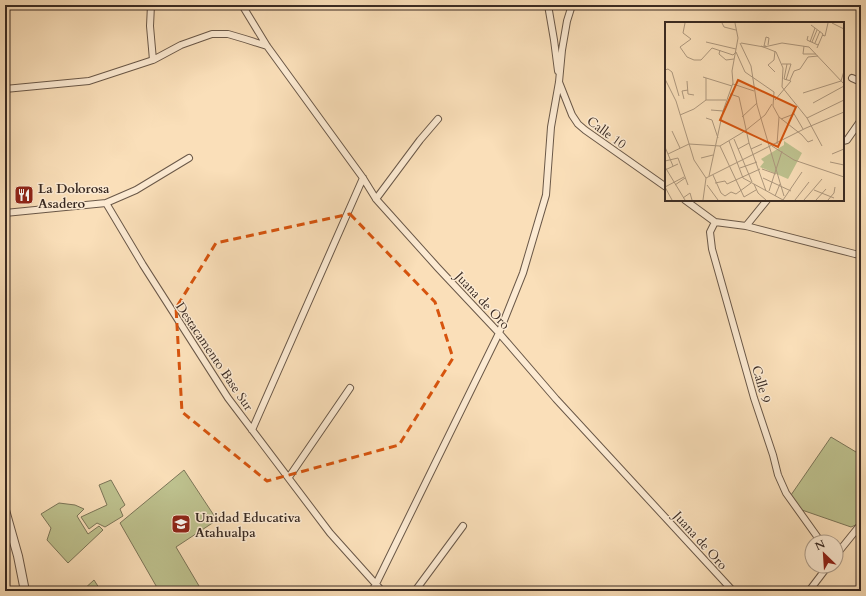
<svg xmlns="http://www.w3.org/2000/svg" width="866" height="596" viewBox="0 0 866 596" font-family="Cardo,serif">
  <rect width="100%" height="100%" fill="#fadfb9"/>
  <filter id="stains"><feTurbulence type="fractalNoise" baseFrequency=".005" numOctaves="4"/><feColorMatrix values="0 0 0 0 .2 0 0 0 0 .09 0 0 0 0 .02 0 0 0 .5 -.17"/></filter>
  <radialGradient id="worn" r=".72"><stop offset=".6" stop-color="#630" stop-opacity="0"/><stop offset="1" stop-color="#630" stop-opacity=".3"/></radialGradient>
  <path fill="#bec28f" stroke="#7c7659" d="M831,437L861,455V520L858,524L851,527L799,509L791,495Z
    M184,470L217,520L176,547L202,591H159L120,523Z
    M111,480L125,505L120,509L123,516L105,527L97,523L89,529L81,517L107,505L99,485Z
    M59,503L75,505L84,509L77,516L88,534L99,526L103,530L68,563L47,540L51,528L41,514Z
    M94,580L101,591H82Z"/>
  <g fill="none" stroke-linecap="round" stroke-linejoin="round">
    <g stroke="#6a5848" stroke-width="8">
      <path id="minor" d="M151,5L150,26L153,60
        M242,5L267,46L363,178L376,199L438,268L499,333L556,399L733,591
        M548,5L554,40L558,71
        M852,78L861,82
        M559,82L572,115L578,124L585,130L666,187
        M5,89L89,81L153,60L181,45L212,34H228L245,39L267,46
        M843,141L847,140L861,120
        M376,199L420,140L438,119
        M685,200L715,222L746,226L855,254L861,255
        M106,203L136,190L189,158
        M5,213L106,203L143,265L228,398L330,533L382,591
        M715,222L710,232L712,249L754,398L773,455L778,475L786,493L821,542
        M746,226L767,200
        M252,430L363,178
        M289,477L350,388
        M836,555L861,524
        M372,591L376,584L499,333L523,273L546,195L551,127L559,82L562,50L567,21L572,5
        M415,591L463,526
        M809,591L828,566"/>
    </g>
    <g stroke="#6a5848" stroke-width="10">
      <path id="tertiary" d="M5,510L18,556L25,591"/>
    </g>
    <use href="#minor" stroke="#fcead2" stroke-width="6"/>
    <use href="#tertiary" stroke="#fcead2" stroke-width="8"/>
  </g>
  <path fill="none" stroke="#d7540e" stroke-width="3" stroke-dasharray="8 5" stroke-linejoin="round" d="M350,214L435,302L453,358L399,445L267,481L182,412L176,308L216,243Z"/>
  <defs>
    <g id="restaurant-square" transform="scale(1)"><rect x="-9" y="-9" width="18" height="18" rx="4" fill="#8f2418" stroke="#fcead2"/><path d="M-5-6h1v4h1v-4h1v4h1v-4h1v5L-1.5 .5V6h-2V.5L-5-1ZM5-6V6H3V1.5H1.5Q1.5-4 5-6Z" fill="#fff"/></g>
    <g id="school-square" transform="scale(1)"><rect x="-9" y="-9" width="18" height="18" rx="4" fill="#8f2418" stroke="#fcead2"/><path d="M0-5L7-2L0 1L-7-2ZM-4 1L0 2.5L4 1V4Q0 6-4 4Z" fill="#fff"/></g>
  </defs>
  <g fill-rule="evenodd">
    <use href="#restaurant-square" x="24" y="195"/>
    <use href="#school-square" x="181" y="524"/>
  </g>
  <g text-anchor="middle" stroke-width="3" stroke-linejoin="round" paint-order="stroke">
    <g font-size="13" fill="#3a2b23" stroke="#fcead2">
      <text transform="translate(607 132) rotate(36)" y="5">Calle 10</text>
      <text transform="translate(483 300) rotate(47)" y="5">Juana de Oro</text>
      <text transform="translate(215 356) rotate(56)" y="5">Destacamento Base Sur</text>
      <text transform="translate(762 384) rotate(74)" y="5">Calle 9</text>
      <text transform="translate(701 540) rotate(48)" y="5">Juana de Oro</text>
    </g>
    <g font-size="13" font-weight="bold" fill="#3a2b23" stroke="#fcead2" text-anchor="start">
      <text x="38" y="193">La Dolorosa<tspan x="38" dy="15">Asadero</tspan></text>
      <text x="195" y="522">Unidad Educativa<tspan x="195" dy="15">Atahualpa</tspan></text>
    </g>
  </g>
  <g transform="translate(665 22)">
    <rect width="179" height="179" fill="#fadfb9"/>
    <path d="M119,119L137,131L123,157L95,145L99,140L96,137L119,123Z" fill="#bec28f"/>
    <path fill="none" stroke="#ad977d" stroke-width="1" d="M20,1L18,11L26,17L15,25L22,35L29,38H36L47,26L68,33L71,30L80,50L109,70L108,84L114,95L137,113L143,120L148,118M57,1L59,5L71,8M167,1L179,7M146,3L158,12L152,26M157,13L160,14L163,1M143,14L142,18L153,23M41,20L71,27M145,20L150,6M147,20L152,8M75,21L86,44L92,83L119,174M76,21L99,25L117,21L144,25L179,62M150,21L155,9M96,24L111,30L118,46L117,65L142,96L157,124M101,24H99L101,15L104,16L103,23M139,24L138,32H151M55,28L54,32L61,38L69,37M117,42H126L121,58M0,48L3,47L7,50L14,74M110,50L103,43L109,38L110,29M38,55L67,64M0,57L11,79L29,138L41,156M125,58L129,49L135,47L143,35L153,34M22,59L23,72L29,73M68,62L89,69M138,71L176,59L179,49M65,72L74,75L84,121L101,169M19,77L17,69L23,68M41,78V56M110,78L126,59L119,57L122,42M148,81L179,64M46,88L58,89M128,90L138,107M15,93L29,87L41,78H61M77,95L92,81M41,96L47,98L53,116M142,96L179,78M116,97L129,92M7,109L15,126M69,117L87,160M64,119L78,156L118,178M112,122L114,95M55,124L79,175L91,168M107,124L129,138L179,155M0,125L8,144M73,127L84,121M86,127L97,122M3,132L24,122L55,124L80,109L100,93L107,82M167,132L179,127M36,136L48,133M0,139L13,136L23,163M165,140L179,143M0,145L20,178M75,146L92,140M97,147L111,152M0,148L13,142M48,153L56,171L60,174L66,170L71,172M44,154L58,89L68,61L67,49L73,16L70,1M41,156L141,106L179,90M98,156L126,169M50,161L60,159L62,162L95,147M89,162L93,171L101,178M10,163L20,156M42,163L53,178M0,165L19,155M0,165L7,178M149,168L169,176M104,169L117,129M71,172L86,161M110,174L115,162M18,176L25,171L27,178M38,178L41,156M118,178L137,150M130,178L144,160M139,178L157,157M151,178L161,167M163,178L169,171L170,165"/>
    <path fill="#d7540e" fill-opacity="0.15" stroke="#d7540e" stroke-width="2" d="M73,58L131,85L113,125L55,98Z"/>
    <rect width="179" height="179" fill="none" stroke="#3a2b23" stroke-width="2"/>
  </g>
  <rect width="866" height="596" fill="none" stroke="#fadfb9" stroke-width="20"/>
  <rect x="6" y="6" width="854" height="584" fill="none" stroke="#3a2b23" stroke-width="2"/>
  <rect x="10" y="10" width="846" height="576" fill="none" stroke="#3a2b23"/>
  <g transform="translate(824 554) rotate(335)"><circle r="19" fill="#fcead2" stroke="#ae9e8c"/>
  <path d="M0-3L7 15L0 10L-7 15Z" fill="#8f2418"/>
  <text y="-6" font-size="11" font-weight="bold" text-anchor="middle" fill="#3a2b23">N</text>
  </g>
  <rect width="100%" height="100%" filter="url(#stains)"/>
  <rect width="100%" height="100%" fill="url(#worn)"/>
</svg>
